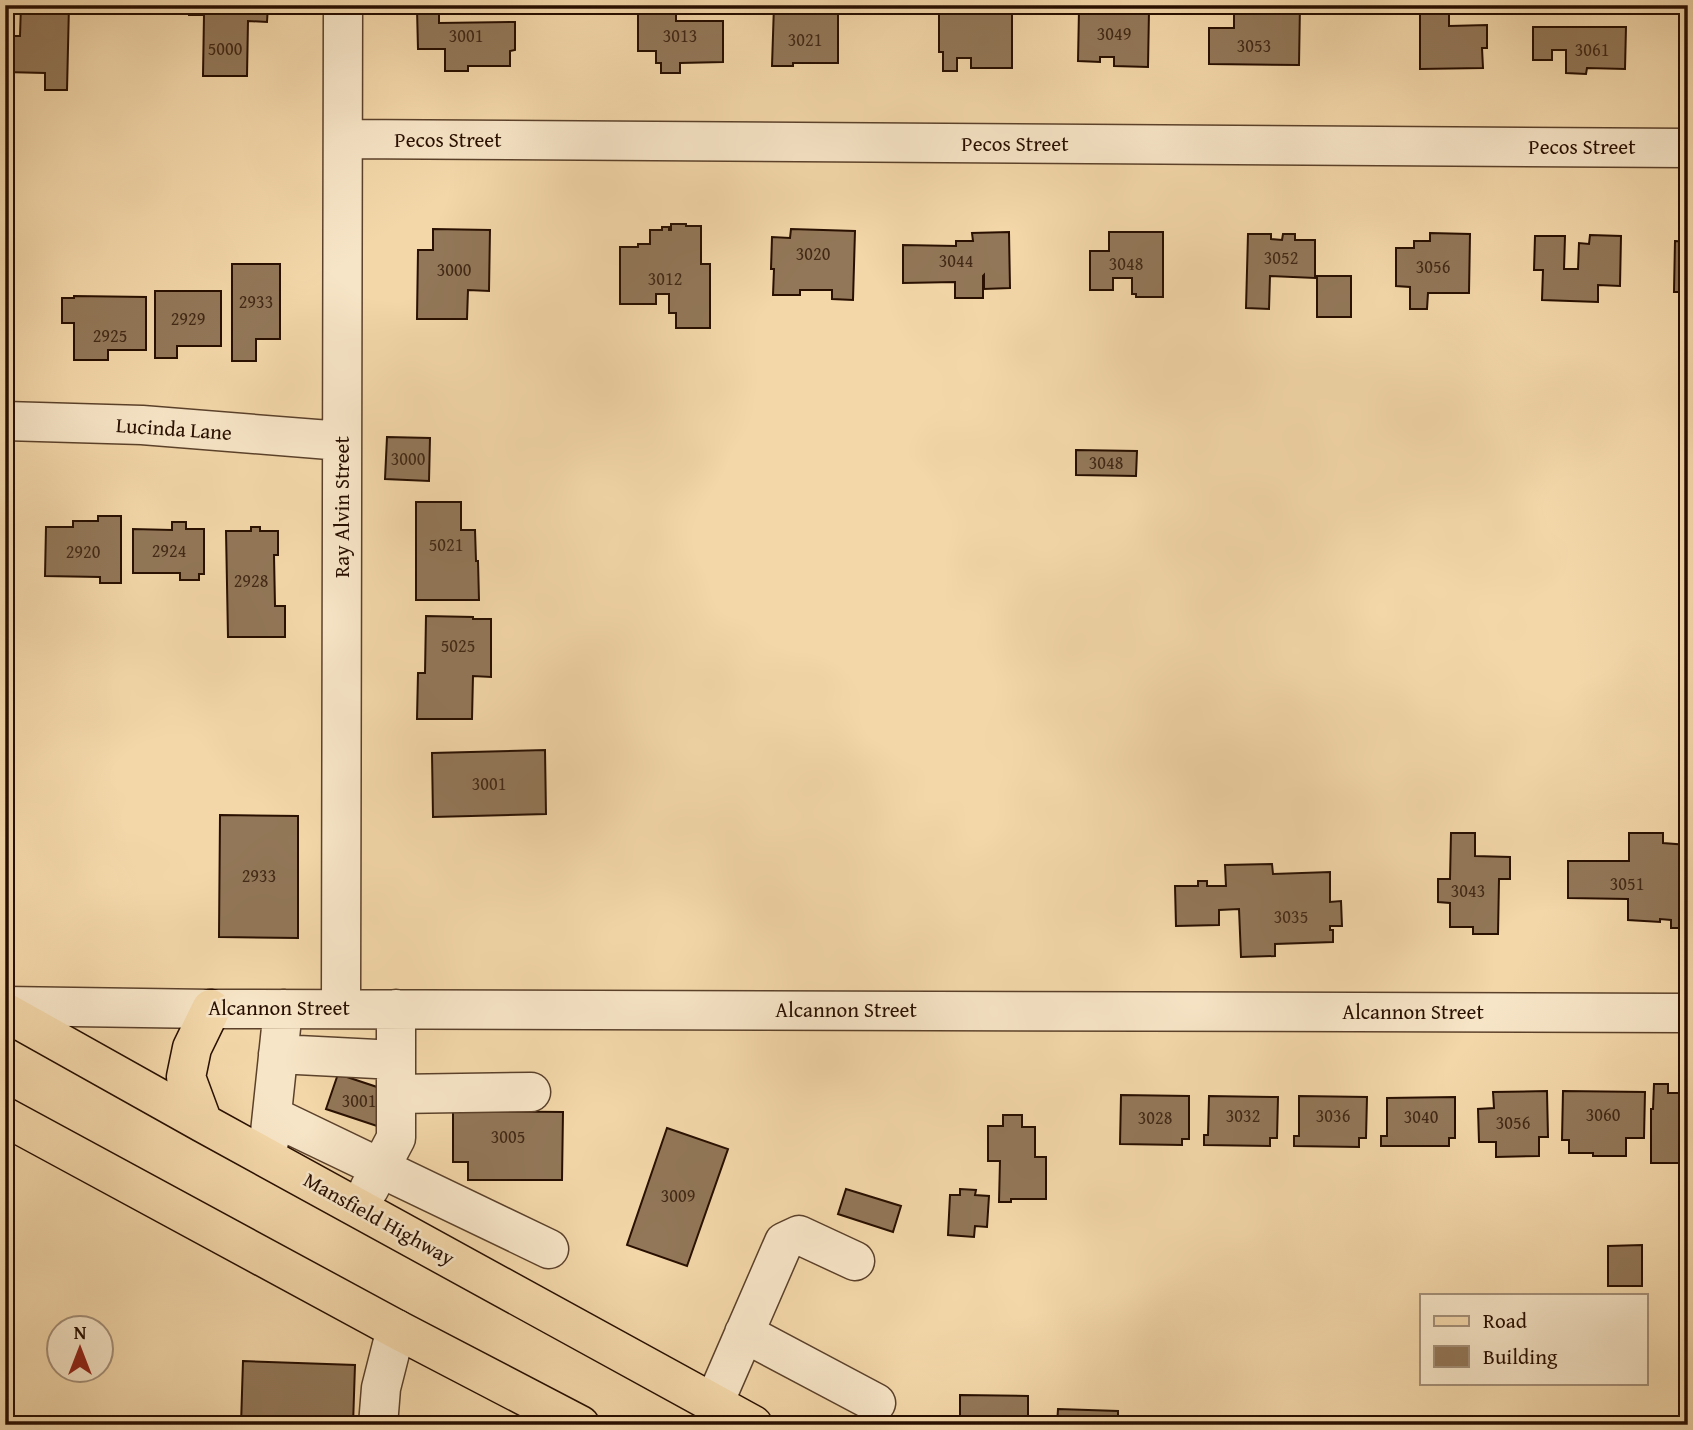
<svg xmlns="http://www.w3.org/2000/svg" width="1693" height="1430" viewBox="0 0 1693 1430" font-family="'Gentium Book Plus',serif">
  <rect width="100%" height="100%" fill="#f3d7a9"/>
  <filter id="stains"><feTurbulence type="fractalNoise" baseFrequency=".00286" numOctaves="4"/><feColorMatrix values="0 0 0 0 .2 0 0 0 0 .09 0 0 0 0 .02 0 0 0 .5 -.17"/></filter>
  <radialGradient id="worn" r=".72"><stop offset=".6" stop-color="#630" stop-opacity="0"/><stop offset="1" stop-color="#630" stop-opacity=".3"/></radialGradient>
  <path fill="#927758" stroke="#280f00" stroke-width="2" d="M21,5H69L67,90H45V73L5,72V36H20Z
    M189,5H268L267,22L248,21L247,76H203L204,15H189Z
    M638,5H676V21H723V62L680,63V73H661V63H656V51H638Z
    M774,5H838V63H793V66H772Z
    M939,5L1012,7V68H971V58H957V71H943V52H939Z
    M1234,5H1300L1299,65L1209,64V28H1234Z
    M1420,5H1449V26L1487,25V48H1482L1483,68L1420,69Z
    M417,9H439V23L515,22V50L510,51V66H468V71H445V49H418Z
    M1079,10L1149,11L1148,67L1114,66V57H1100V62L1078,61Z
    M1533,27H1626L1625,69L1587,68L1586,74L1566,73V50H1552V60H1533Z
    M671,224H686V226H701V264H710V328H676V313H669V294H656V304H620V247H638V244H650V230H662V227H669V230H671Z
    M433,229L490,230L489,291L468,290L467,319H417L418,250H433Z
    M791,229L855,231L853,300L832,299V290H800V295H773L774,269H771L772,237L790,238Z
    M1009,232L1010,288L984,289V275L983,276V298H955V282L903,283V245L956,246V241H973L972,233Z
    M1109,232H1163V297H1136V294H1132V278H1113V290H1090V251H1109Z
    M1430,233L1470,234L1469,293H1428L1427,309H1410V287L1396,286V248H1414V241H1430Z
    M1248,234H1271V239L1282,240L1283,234H1295V240H1315V278L1270,276L1269,309L1246,308Z
    M1590,235L1621,236L1620,286L1598,285V302L1542,300L1543,270H1534L1535,236H1565L1564,269H1578L1579,243L1589,244Z
    M1675,241L1688,242V292H1674Z
    M232,264H280V339H256V361H232Z
    M1317,276H1351V317H1317Z
    M155,291H221V346H177V358H155Z
    M74,296L146,297V350H108V360H74V323H62V298H74Z
    M387,437L430,438L429,481L385,479Z
    M1076,450L1137,451L1136,476L1076,475Z
    M416,502H461V530H475L476,561H478L479,600H416Z
    M98,516H121V583H100V577L45,576L46,527H73V521H98Z
    M172,522H186V529H204V574H199V580H180V573H133V529L172,530Z
    M251,527H260V531H278V555H274L275,606H285V637H228L226,531H251Z
    M426,616L473,617V619H491V677L473,676L472,719H417L418,673H425Z
    M545,750L546,814L433,817L432,753Z
    M220,815L298,816V938L219,937Z
    M1451,833H1475V856L1510,857V879H1499L1498,934H1473V927H1450V903L1438,902V879H1450Z
    M1629,833H1663V843L1688,845V874H1685V895H1688V928H1671V920L1660,919V922L1628,920V899L1568,898V861H1629Z
    M1272,864L1273,874L1330,872V902L1341,901L1342,926H1330V930H1333V942L1275,944V956L1241,957L1239,909L1219,910V925L1176,926L1175,886H1198V881H1207V886H1226L1225,865Z
    M338,1074L392,1092L380,1127L326,1109Z
    M1654,1084H1668V1093H1688V1163H1651V1109H1653Z
    M1547,1091L1548,1137H1539V1156L1496,1157V1142H1479L1478,1109L1494,1108L1493,1092Z
    M1563,1091L1645,1092L1644,1138H1626V1156H1593V1153H1569V1140H1562Z
    M1121,1095L1189,1096V1139H1182V1145L1120,1144Z
    M1209,1096L1278,1097L1277,1138H1270V1146L1204,1145V1135H1208Z
    M1299,1096L1367,1097L1366,1138H1359V1147L1294,1146V1136H1299Z
    M1455,1097V1138H1449V1146H1381V1136H1387V1098Z
    M453,1111L563,1112L562,1180H468V1162H453Z
    M1003,1115H1022V1127H1035V1157H1046V1199H1011V1202H999L1000,1161H988V1126H1003Z
    M667,1128L728,1149L687,1266L627,1245Z
    M846,1189L901,1206L893,1232L838,1214Z
    M960,1189L976,1190L975,1195L989,1196L987,1227L975,1226L974,1237L948,1235L950,1195H960Z
    M1642,1245V1286H1608V1246Z
    M243,1361L355,1365L353,1425H241Z
    M960,1395L1028,1396V1425H960Z
    M1058,1409L1118,1411V1425H1057Z"/>
  <g fill="none" stroke-linecap="round" stroke-linejoin="round">
    <g stroke="#5b412a" stroke-width="41">
      <path id="minor" d="M343,139L1688,148
        M5,421L142,425L342,441
        M5,1006L211,1009L1688,1013
        M341,1009L343,5
        M278,1054L396,1060
        M396,1094L531,1092
        M272,1116L549,1249
        M269,1142L283,1009
        M369,1189L396,1138V1009
        M744,1333L876,1403
        M714,1403L784,1242L799,1235L855,1261
        M378,1425L381,1388L396,1329"/>
    </g>
    <g stroke="#280f00" stroke-width="41">
      <path id="major" d="M5,1012L203,1123L753,1425
        M5,1117L396,1329L580,1425
        M203,1123L186,1077L192,1048L211,1009"/>
    </g>
    <use href="#minor" stroke="#f7e5c7" stroke-width="38"/>
    <use href="#major" stroke="#f3d7a9" stroke-width="38"/>
  </g>
  <g text-anchor="middle" stroke-width="5" stroke-linejoin="round" paint-order="stroke">
    <g font-size="18" fill="#422916">
      <text x="1114" y="40">3049</text>
      <text x="466" y="42">3001</text>
      <text x="680" y="42">3013</text>
      <text x="805" y="46">3021</text>
      <text x="1254" y="52">3053</text>
      <text x="225" y="55">5000</text>
      <text x="1592" y="56">3061</text>
      <text x="813" y="260">3020</text>
      <text x="1281" y="264">3052</text>
      <text x="956" y="267">3044</text>
      <text x="1126" y="270">3048</text>
      <text x="1433" y="273">3056</text>
      <text x="454" y="276">3000</text>
      <text x="665" y="285">3012</text>
      <text x="256" y="308">2933</text>
      <text x="188" y="325">2929</text>
      <text x="110" y="342">2925</text>
      <text x="408" y="465">3000</text>
      <text x="1106" y="469">3048</text>
      <text x="446" y="551">5021</text>
      <text x="169" y="557">2924</text>
      <text x="83" y="558">2920</text>
      <text x="251" y="587">2928</text>
      <text x="458" y="652">5025</text>
      <text x="489" y="790">3001</text>
      <text x="259" y="882">2933</text>
      <text x="1627" y="890">3051</text>
      <text x="1468" y="897">3043</text>
      <text x="1291" y="923">3035</text>
      <text x="359" y="1107">3001</text>
      <text x="1603" y="1121">3060</text>
      <text x="1243" y="1122">3032</text>
      <text x="1333" y="1122">3036</text>
      <text x="1421" y="1123">3040</text>
      <text x="1155" y="1124">3028</text>
      <text x="1513" y="1129">3056</text>
      <text x="508" y="1143">3005</text>
      <text x="678" y="1202">3009</text>
    </g>
    <g font-size="21" fill="#280f00" stroke="#f7e5c7">
      <text x="448" y="147">Pecos Street</text>
      <text x="1015" y="151">Pecos Street</text>
      <text x="1582" y="154">Pecos Street</text>
      <text transform="translate(174 429) rotate(4)" y="7">Lucinda Lane</text>
      <text transform="translate(342 507) rotate(-90)" y="7">Ray Alvin Street</text>
      <text x="279" y="1015">Alcannon Street</text>
      <text x="846" y="1017">Alcannon Street</text>
      <text x="1413" y="1019">Alcannon Street</text>
      <text transform="translate(379 1219) rotate(29)" y="7">Mansfield Highway</text>
    </g>
  </g>
  <rect width="1693" height="1430" fill="none" stroke="#f3d7a9" stroke-width="28"/>
  <rect x="7" y="7" width="1679" height="1416" fill="none" stroke="#280f00" stroke-width="3.5"/>
  <rect x="14" y="14" width="1665" height="1402" fill="none" stroke="#280f00" stroke-width="2"/>
  <rect x="1420" y="1294" width="228" height="91" fill="#f7e5c7" stroke="#a48f77" stroke-width="2"/>
  <rect x="1434" y="1316" width="35" height="10" fill="#f3d7a9" stroke="#a48f77" stroke-width="2"/>
  <text x="1483" y="1328" font-size="21" fill="#280f00">Road</text>
  <rect x="1434" y="1346" width="35" height="21" fill="#927758" stroke="#a48f77" stroke-width="2"/>
  <text x="1483" y="1364" font-size="21" fill="#280f00">Building</text>
  <g transform="translate(80 1349)"><circle r="33" fill="#f7e5c7" stroke="#a48f77" stroke-width="2"/>
  <path d="M0-5L12 26L0 18L-12 26Z" fill="#8f2418"/>
  <text y="-10" font-size="19" font-weight="bold" text-anchor="middle" fill="#280f00">N</text>
  </g>
  <rect width="100%" height="100%" filter="url(#stains)"/>
  <rect width="100%" height="100%" fill="url(#worn)"/>
</svg>
